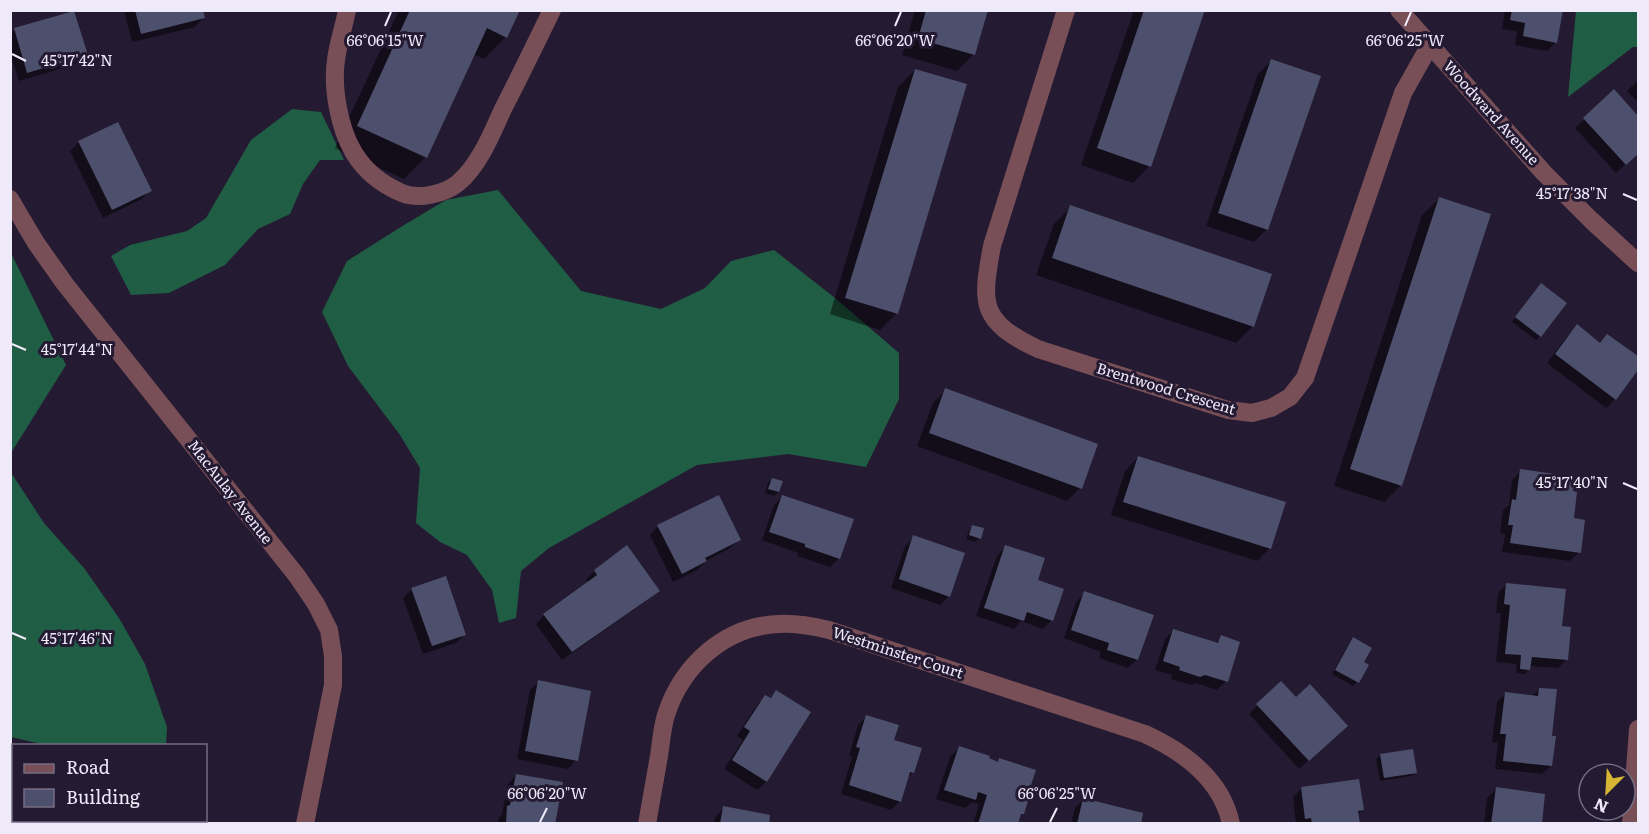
<svg xmlns="http://www.w3.org/2000/svg" width="1649" height="834" viewBox="0 0 1649 834" font-family="Literata,serif">
  <rect width="100%" height="100%" fill="#241a32"/>
  <path fill="#205d45" d="M1576,11H1638V47H1633L1568,97Z
    M292,109L321,112L344,160H320L303,184L290,214L258,229L225,265L169,293L131,295L111,256L130,245L187,231L206,218L251,140Z
    M498,190L581,291L661,309L705,288L731,261L774,250L835,298L899,353V399L866,467L788,454L697,465L549,548L521,571L516,618L499,623L492,590L467,555L440,542L416,523L420,468L400,435L348,366L322,312L347,261L404,225L446,200Z
    M11,253L66,365L11,453H10Z
    M10,471L44,523L84,568L119,618L145,664L167,727L166,745L50,746L11,737Z"/>
  <path fill="#0007" d="M124,10H202L203,18L195,27L132,42Z
    M399,10H518L506,37L484,59L473,54L426,157L404,179L335,148Z
    M915,10H987L974,54L957,71L902,55Z
    M1134,10H1203L1149,166L1133,183L1081,165Z
    M1505,10H1561L1556,42L1547,51L1515,45L1517,31L1502,29Z
    M15,30L86,55L77,64L19,81L10,54V34Z
    M1271,61L1267,229L1254,242L1206,226L1258,74Z
    M915,70L897,313L880,330L830,314L898,87Z
    M1638,80V98L1636,100L1627,91Z
    M1614,92L1638,118V153L1616,173L1575,128Z
    M79,142L150,190L142,199L103,218L70,151Z
    M1439,199L1401,485L1384,502L1334,486L1422,215Z
    M1071,207L1270,275L1252,327L1236,343L1036,275L1054,224Z
    M1537,289L1540,336L1536,340L1512,322Z
    M1577,326L1599,344L1607,336L1638,358V367L1615,399L1606,408L1547,363L1568,335Z
    M946,390L1080,488L1067,501L917,446L933,403Z
    M1138,457L1270,548L1257,561L1111,515L1125,471Z
    M1521,471L1571,492L1572,519L1579,552L1570,561L1502,552L1505,534L1500,533L1503,510L1509,505L1512,480Z
    M772,479L778,492L774,496L765,493L768,483Z
    M783,496L839,558L830,567L797,556L798,553L762,540L774,505Z
    M658,526L739,540L730,548L706,561L697,570L673,582L650,535Z
    M973,526L979,538L975,542L966,539L969,530Z
    M914,537L949,596L940,605L891,588L905,546Z
    M1005,547L1036,581L1052,620L1043,629L1021,621L1014,629L976,616L997,556Z
    M595,571L658,591L649,599L562,660L536,624L544,615L588,583L586,579Z
    M1507,584L1560,627L1566,660L1558,668L1529,666V669L1525,674L1516,673L1517,664L1496,662L1501,613H1496L1498,593Z
    M412,589L465,634L456,643L423,654L403,598Z
    M1085,593L1137,660L1128,668L1099,658L1101,652L1064,638L1076,602Z
    M1174,630L1215,644L1222,637L1226,681L1217,690L1196,683L1191,685L1171,679L1172,675L1155,670L1165,639Z
    M1353,639L1362,663L1367,665L1357,682L1353,686L1332,674L1349,643Z
    M539,682L576,760L568,769L517,759L530,690Z
    M1540,689L1551,737V766L1542,774L1495,769L1498,743L1492,742L1497,702L1506,693L1532,696Z
    M776,692L809,713L766,782L757,790L724,769L743,740L737,736L757,705L765,697L769,699Z
    M1258,705L1337,734L1299,769L1249,714Z
    M867,716L892,741L913,772L907,778L900,801L891,810L841,794L852,757L849,756L858,725Z
    M959,748L997,763L1000,760L1022,814L1019,817L1017,824H973L979,804L972,802L965,808L936,799L950,757Z
    M1380,755L1416,772L1411,776L1380,781L1376,759Z
    M516,775L553,824H498L499,817L502,814L508,784Z
    M1302,788L1362,810L1357,815L1358,824H1296L1293,797Z
    M1496,789L1540,824H1484L1487,798Z
    M1084,799L1139,824H1071L1075,808Z
    M724,808L767,824H714L715,817Z"/>
  <path fill="#4d506c" d="M135,10H203L205,18L141,34Z
    M410,10H520L507,38L487,28L427,158L357,126Z
    M926,10H988L975,55L918,39Z
    M1144,10H1205L1151,167L1097,148Z
    M1512,10H1563L1557,43L1523,36L1525,23L1510,20Z
    M74,11L88,55L27,73L14,28Z
    M1271,59L1321,76L1268,230L1218,213Z
    M915,69L967,84L898,314L845,298Z
    M1614,89L1638,116V154L1626,165L1583,118Z
    M118,122L152,191L112,210L78,141Z
    M1439,197L1491,214L1402,486L1350,469Z
    M1070,205L1272,274L1254,327L1052,258Z
    M1541,283L1567,303L1541,337L1515,317Z
    M1577,324L1600,343L1607,334L1638,356V370L1616,400L1555,354Z
    M945,388L1098,444L1082,489L929,433Z
    M1138,456L1286,502L1271,549L1123,502Z
    M1520,469L1575,477L1573,491L1577,492L1574,518L1585,520L1581,553L1510,543L1513,525H1508L1512,499L1516,500Z
    M772,478L783,481L779,492L768,489Z
    M719,495L741,540L705,558L707,561L682,574L657,525Z
    M782,495L854,519L840,559L805,547V544L769,532Z
    M972,525L984,528L981,539L969,535Z
    M913,535L965,553L950,597L899,579Z
    M627,545L660,591L572,652L543,614L597,575L594,570Z
    M1005,545L1045,558L1038,580L1064,589L1053,621L1027,612L1024,621L984,608Z
    M446,576L466,635L432,646L411,588Z
    M1506,583L1566,589L1562,626L1571,627L1568,660L1532,657L1530,670L1520,669L1521,655L1505,654L1510,605L1504,604Z
    M1084,591L1154,615L1138,660L1107,650L1109,643L1071,630Z
    M1173,629L1218,643L1221,635L1240,642L1228,682L1205,675L1200,677L1179,670L1180,667L1163,661Z
    M1353,637L1372,648L1364,662L1369,665L1359,683L1335,670Z
    M538,680L591,691L578,761L525,751Z
    M1281,681L1296,697L1310,684L1348,726L1309,761L1256,704Z
    M1539,688L1557,689L1552,736H1556L1552,766L1503,761L1506,734H1500L1505,692L1538,696Z
    M776,690L811,712L767,782L732,760L750,731L744,727L765,695L771,698Z
    M866,715L899,725L894,740L922,748L914,773L910,772L901,802L849,785L860,748L856,747Z
    M959,746L990,756L989,758L998,762L999,758L1036,770L1027,797L1029,798L1024,814H1021L1018,824H978L987,795L978,792L976,800L944,790Z
    M1413,749L1417,773L1384,778L1380,754Z
    M516,774L563,782L555,824H506L507,806L510,805Z
    M1359,779L1364,810L1358,811L1360,824H1312L1311,818L1305,819L1301,787Z
    M1496,787L1545,794L1542,824H1491Z
    M1083,798L1143,813L1141,824H1077Z
    M723,806L770,815L769,824H720Z"/>
  <g fill="none" stroke-linecap="round" stroke-linejoin="round">
    <path stroke="#784f56" stroke-width="18" d="M347,10C344,27 338,43 336,60C332,88 339,128 354,153C365,171 383,185 402,193C418,200 445,194 458,183C479,166 492,133 503,109C520,76 536,43 552,10
      M1066,10L992,246C981,305 980,321 1038,349L1228,410L1252,413L1271,408L1290,397L1305,378L1403,93L1430,45
      M1399,10L1544,173L1591,220L1638,263
      M10,199L36,243L65,284L297,576L316,604L329,630L333,656V685L305,824
      M647,824C651,801 655,778 659,756C661,743 662,728 666,715C682,665 725,626 779,624C796,623 812,626 829,630L1145,734C1184,752 1222,780 1231,824
      M1631,824L1638,729"/>
  </g>
  <path fill="none" stroke="#efeafa" stroke-width="2" d="M385,26L391,12M895,26L901,12M1405,26L1411,12M12,54L26,61M1623,194L1637,200M12,344L26,350M1623,483L1637,489M12,633L26,639M540,822L547,808M1050,822L1057,808"/>
  <g text-anchor="middle" stroke-width="6" stroke-linejoin="round" paint-order="stroke">
    <g font-size="15" fill="#efeafa" stroke="#241a32">
      <text transform="translate(1491 113) rotate(48)" y="5">Woodward Avenue</text>
      <text transform="translate(1166 389) rotate(17)" y="5">Brentwood Crescent</text>
      <text transform="translate(230 492) rotate(52)" y="5">MacAulay Avenue</text>
      <text transform="translate(898 653) rotate(18)" y="5">Westminster Court</text>
    </g>
  </g>
  <g font-size="15" text-anchor="middle" fill="#efeafa" stroke="#241a32" stroke-width="6" stroke-linejoin="round" paint-order="stroke">
    <text x="385" y="46">66°06'15"W</text>
    <text x="895" y="46">66°06'20"W</text>
    <text x="1405" y="46">66°06'25"W</text>
    <text x="77" y="66">45°17'42"N</text>
    <text x="1572" y="199">45°17'38"N</text>
    <text x="77" y="355">45°17'44"N</text>
    <text x="1572" y="488">45°17'40"N</text>
    <text x="77" y="644">45°17'46"N</text>
    <text x="547" y="799">66°06'20"W</text>
    <text x="1057" y="799">66°06'25"W</text>
  </g>
  <rect width="1649" height="834" fill="none" stroke="#efeafa" stroke-width="24"/>
  <rect x="12" y="744" width="195" height="78" fill="#241a32" stroke="#756d82" stroke-width="1.5"/>
  <rect x="24" y="764" width="30" height="9" fill="#784f56" stroke="#756d82" stroke-width="1.5"/>
  <text x="66" y="774" font-size="18" fill="#efeafa">Road</text>
  <rect x="24" y="789" width="30" height="18" fill="#4d506c" stroke="#756d82" stroke-width="1.5"/>
  <text x="66" y="804" font-size="18" fill="#efeafa">Building</text>
  <g transform="translate(1607 792) rotate(204)"><circle r="28" fill="#241a32" stroke="#756d82" stroke-width="1.5"/>
  <path d="M0-4.5L10 22L0 15L-10 22Z" fill="#d6b534"/>
  <text y="-9" font-size="16" font-weight="bold" text-anchor="middle" fill="#efeafa">N</text>
  </g>
</svg>
